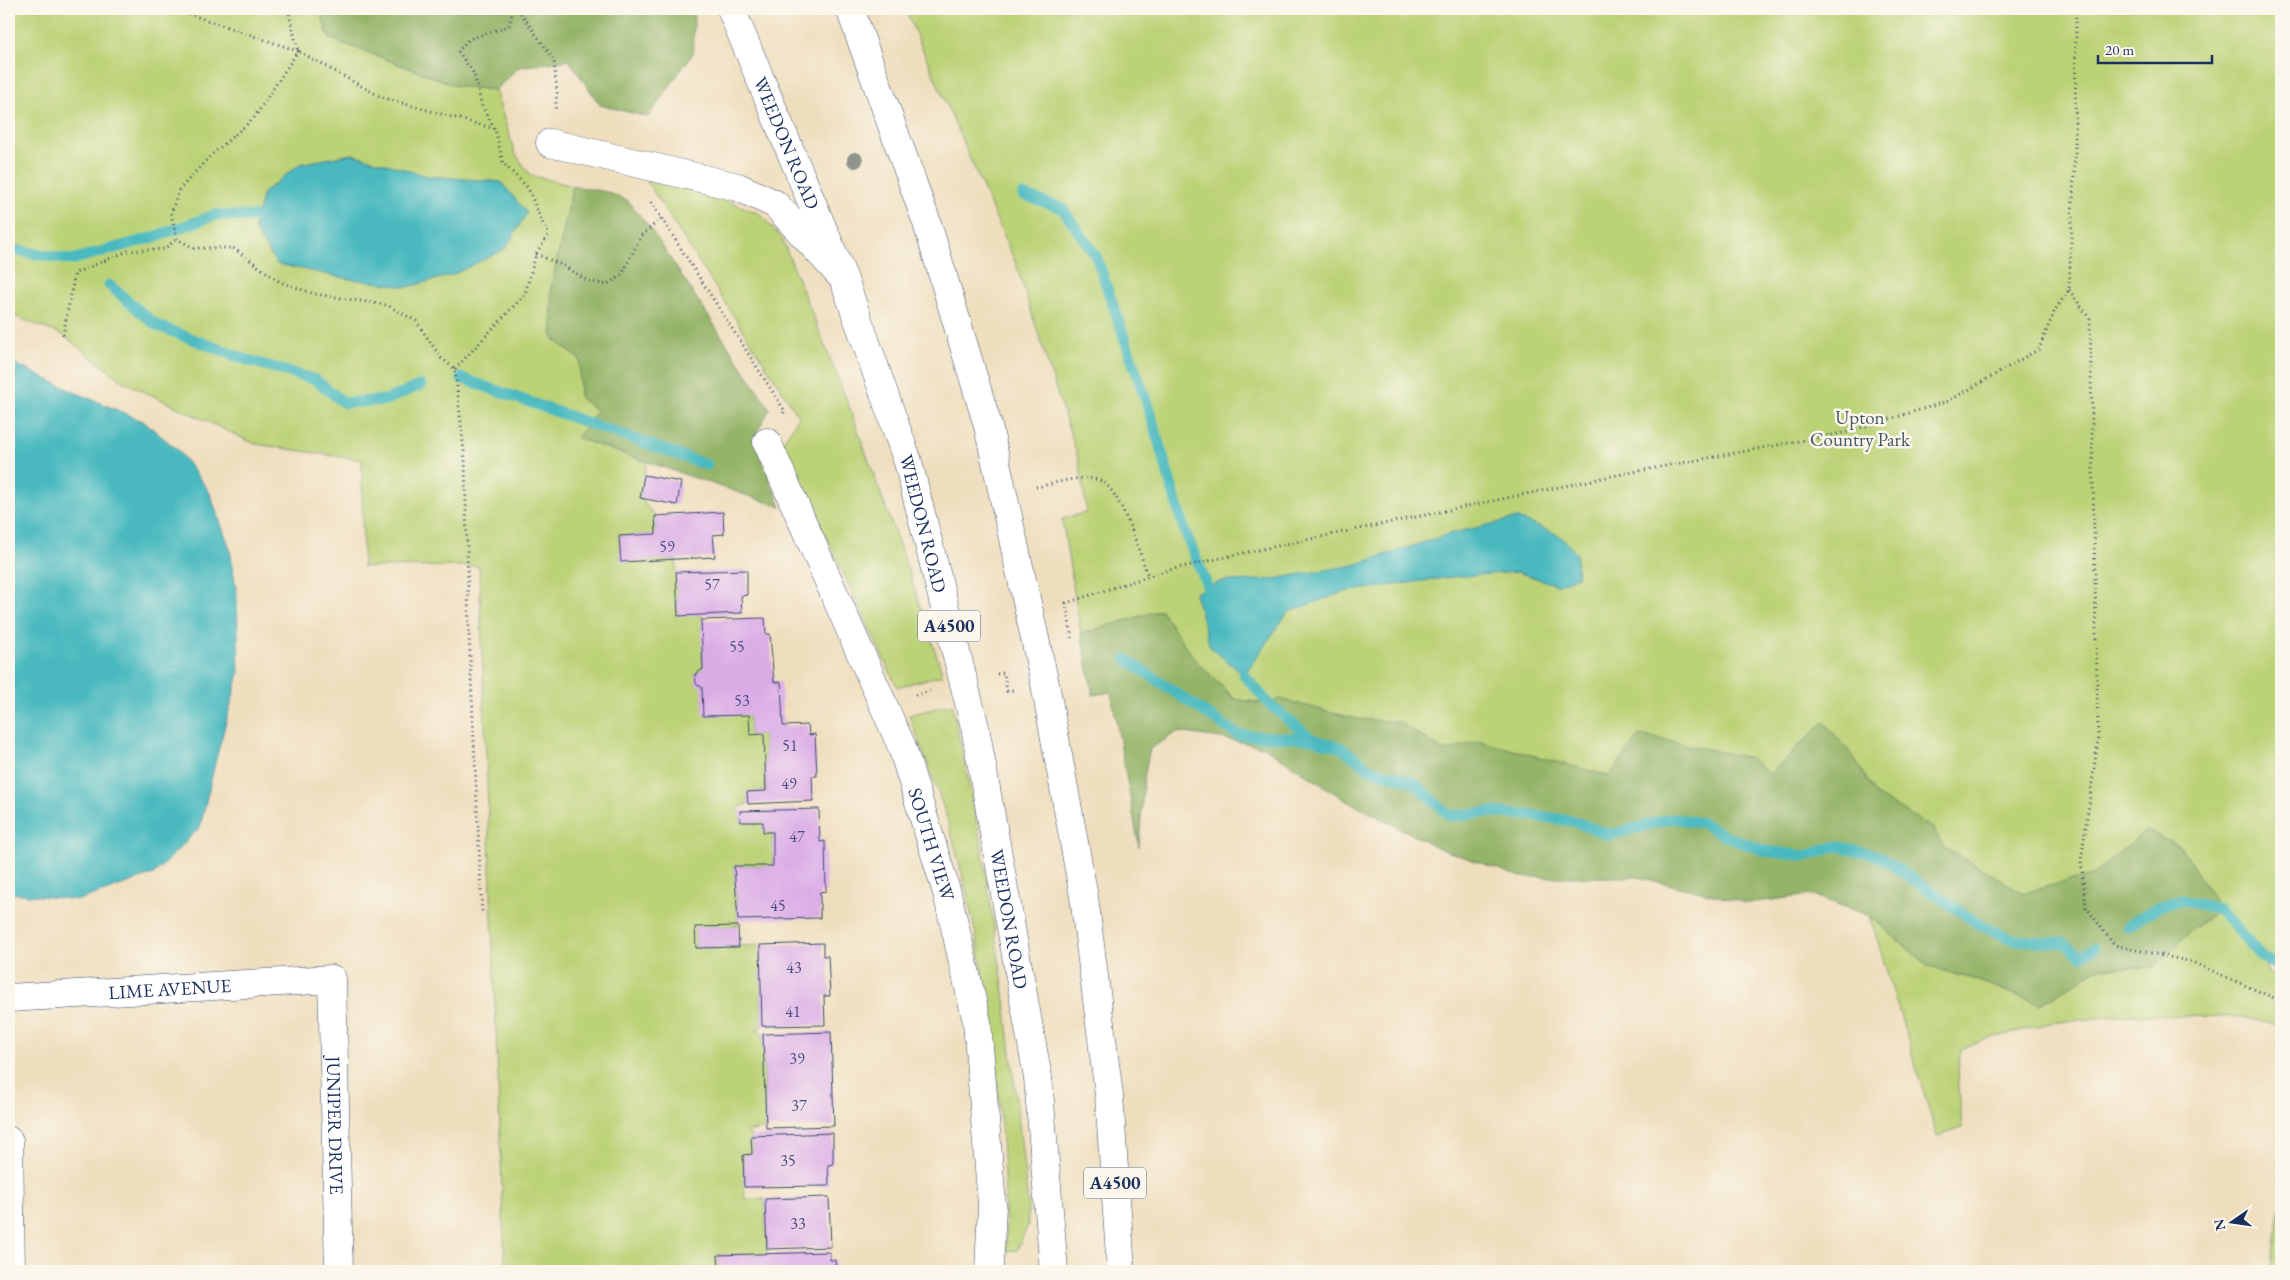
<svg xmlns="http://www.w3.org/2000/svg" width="2290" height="1280" viewBox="0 0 2290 1280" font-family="'EB Garamond',serif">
  <rect width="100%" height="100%" fill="#fbf7ec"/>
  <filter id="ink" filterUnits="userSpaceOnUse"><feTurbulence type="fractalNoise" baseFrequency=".02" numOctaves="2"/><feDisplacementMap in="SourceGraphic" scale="10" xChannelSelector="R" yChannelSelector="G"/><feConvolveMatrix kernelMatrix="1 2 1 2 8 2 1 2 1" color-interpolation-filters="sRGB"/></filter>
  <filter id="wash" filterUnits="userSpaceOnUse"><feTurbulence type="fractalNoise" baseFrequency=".0096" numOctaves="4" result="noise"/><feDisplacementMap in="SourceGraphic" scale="20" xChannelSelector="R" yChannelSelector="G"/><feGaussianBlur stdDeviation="1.12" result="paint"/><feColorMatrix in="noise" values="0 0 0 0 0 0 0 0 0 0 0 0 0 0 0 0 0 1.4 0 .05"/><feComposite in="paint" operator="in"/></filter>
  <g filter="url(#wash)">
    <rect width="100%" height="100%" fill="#efdebd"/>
    <path fill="#bbd276" stroke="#6b806a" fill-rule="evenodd" d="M9,9H320L329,38L457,86L495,90L515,153L530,175L573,186L551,288L553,338L580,360V398L597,411L578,438L647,462L640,498L655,516L656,534L619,536L621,561L676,559L678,615H702L703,669L695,674L702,687L749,715L750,735L764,734L766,791L748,792V804L737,808L740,811L741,822H763L773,832V866H734L738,926L695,928L696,948L760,945L762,1026L756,1030L763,1034L766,1128L747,1132L751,1136L752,1154L743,1155L745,1199H765L767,1254L718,1255L719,1271H505L479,566L363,567L362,460L255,444L122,381L63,335L9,314ZM352,154L427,176L501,182L254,229L263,193L300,164Z
      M905,9H2281V968L2263,959L2268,973L2281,982V1027L2243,1017L2128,1015L2050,1023L1980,1041L1961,1049L1958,1071L1962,1128L1937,1136L1870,916L1929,967L1974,979L2040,1004L2102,967H2155L2195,927L2218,909L2132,923L1806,856L1269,704L1235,699L1195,660L1161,610L1081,634L1062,519L1087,512L1079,461L1016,264Z
      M646,180L719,197L760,214L782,239L849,406L909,572L943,675L897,687L782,443L799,417Z
      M952,704L981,841L1004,992L1028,1203V1225L1017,1250L1006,1251C1005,1107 989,961 948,822C937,786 922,751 909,715Z
      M2281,1201V1271H2271L2274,1238Z"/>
    <path fill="#94b467" stroke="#587262" d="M320,9H691L694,16L693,53L648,117L600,105L569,60L519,67L495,90L457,86L329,38Z
      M573,186L607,192L628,201L650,228L770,409L753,439L781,507L577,438L597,411L580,398V360L553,338L551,288Z
      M1161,610L1195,660L1234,699L1269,704L1280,699L1357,719L1399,722L1444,751L1480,741L1609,776L1640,735L1750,758L1770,774L1824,722L1853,756L1876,795L1933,828L1943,846L2024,893L2094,874L2146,830L2181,847L2219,909L2195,927L2155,967H2102L2040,1004L1974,979L1929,967L1870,916L1812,895L1747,903L1638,877H1521L1441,849L1347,801L1264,747L1221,738L1177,732L1150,749L1144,776L1139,847L1111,692L1093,695L1081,634Z"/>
    <path fill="#49b9bf" stroke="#32748e" d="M352,154L427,176L501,182L527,213L505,249L452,275L408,287L344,278L277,264L254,229L263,193L300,164Z
      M9,361L70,390L143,421L178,450L209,491L230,549L237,596L239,674L216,759L200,827L154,874L79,900L9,893Z
      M1517,518L1559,535L1576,553L1578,576L1557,585L1517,572L1452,577L1344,592L1288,612L1244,675L1210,647L1195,593L1222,581L1267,580L1354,565L1449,534Z"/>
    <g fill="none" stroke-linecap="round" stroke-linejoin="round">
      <path stroke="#49b9bf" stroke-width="11" d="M1023,195L1062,208L1096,256L1149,409L1184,529L1208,588
        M9,249L71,260L151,238L215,215L257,217
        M109,285L156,325L244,359L316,380L344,403L386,400L421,385
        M461,378L707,465
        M1126,659L1238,735L1312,739
        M1244,675L1269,704L1312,739L1342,748L1370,769L1413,782L1450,816L1491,812L1536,816L1572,821L1610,835L1673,818L1702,823L1728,837L1765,851L1806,856L1837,846L1879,856L1980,925L2014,940L2064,943L2081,956L2094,948
        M2127,926L2158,907L2181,900L2219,909L2263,958L2281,968"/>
    </g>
    <g id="blocks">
      <path fill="#dbade7" d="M644,475L681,482L677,505L640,498Z
        M723,512L724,534L713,535L715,557L621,562L619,536L656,534L655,516Z
        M747,570V595L741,596L742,613L678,616L676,572Z
        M765,618L766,634H770L774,682H781L783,726L808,725L809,735L815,734L817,776H812L813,801L748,804L747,792L766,791L764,734L750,735L749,715L703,716L702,687L696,684L695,674L703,669L701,620Z
        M819,809L820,842L825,841L826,891L820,892V918L738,920L734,866H773V832H763V822H741L740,811Z
        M738,926L739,947L696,948L695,927Z
        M823,943V956H828L830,996H824L825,1025L762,1026L760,945Z
        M831,1032L834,1126L766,1128L763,1034Z
        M833,1133V1164L828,1165L829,1186L744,1187L743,1155L752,1154L751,1136Z
        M829,1197L831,1247L767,1249L765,1199Z
        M830,1252V1260H835L836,1271H719L718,1255Z"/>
    </g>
  </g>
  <g filter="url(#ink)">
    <use href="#blocks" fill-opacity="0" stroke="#3b496c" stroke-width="1"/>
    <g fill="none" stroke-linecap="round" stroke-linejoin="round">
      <g stroke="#3b496c" stroke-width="29">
        <g id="minor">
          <path d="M550,143L738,187L775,204L841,276"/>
          <path id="s1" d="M767,442L902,747L947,893L977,1022L992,1205L989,1271"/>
          <path id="s2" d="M9,998L332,979L339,1271"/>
          <path d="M9,1141L11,1271"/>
        </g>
      </g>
      <g stroke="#3b496c" stroke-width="29">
        <g id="highway">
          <path id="s3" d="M731,9L843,277L908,462L975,727L1038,1078L1054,1271"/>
          <path d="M850,9L927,223L988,426L1045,684L1084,897L1109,1095L1121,1271"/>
        </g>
      </g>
      <path stroke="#3b496c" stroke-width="3" stroke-dasharray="1 4" stroke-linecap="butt" d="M174,9L298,51L254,118L209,157L179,190L171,214L177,239L194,248H233L280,282L315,294L387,305L416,321L441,358L455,369L465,460L469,634L482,912
        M288,9L298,51L381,97L495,129
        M518,9L554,60L557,93L555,111
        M651,202L785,411L783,414
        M536,254L564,266L586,280L606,285L622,275L641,236L662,218
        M2069,290L2090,319L2098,740L2081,861L2086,907L2114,945L2192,962L2281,1001
        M63,335L75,273L128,251L164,249L177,239
        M455,369L525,294L536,254L549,234L542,222L528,188L503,163L495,129L482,106L474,74L458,51L469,39L509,26L513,9
        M1036,487C1055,484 1083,473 1101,481C1120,489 1141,556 1148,576
        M1072,638L1066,603L1165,571L1234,555L1612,476L1847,432L1949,401L2039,349L2055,310L2069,290L2075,149L2076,9
        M997,674L1004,673L1007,691L1013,690
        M915,695L930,691"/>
      <use href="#minor" stroke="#fff" stroke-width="28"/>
      <use href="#highway" stroke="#fff" stroke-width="28"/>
    </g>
    <circle fill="#90948c" cx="855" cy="160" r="8"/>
  </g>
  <g text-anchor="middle" stroke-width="5" stroke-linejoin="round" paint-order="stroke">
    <g font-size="16" fill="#4b4e80">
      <text x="667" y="552">59</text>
      <text x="712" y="590">57</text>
      <text x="737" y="652">55</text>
      <text x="742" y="706">53</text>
      <text x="790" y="751">51</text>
      <text x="789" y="789">49</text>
      <text x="797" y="842">47</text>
      <text x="778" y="911">45</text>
      <text x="794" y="973">43</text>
      <text x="793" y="1017">41</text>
      <text x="797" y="1064">39</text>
      <text x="799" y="1111">37</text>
      <text x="788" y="1166">35</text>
      <text x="798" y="1229">33</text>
    </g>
    <g fill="#fbf7ec" stroke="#5e6b89" stroke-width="1">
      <rect x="918" y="610.5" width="62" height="31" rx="4"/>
      <rect x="1084" y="1167.5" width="62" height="31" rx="4"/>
    </g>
    <g font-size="18" font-weight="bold" fill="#1b2f5e">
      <text x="949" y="632">A4500</text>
      <text x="1115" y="1189">A4500</text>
    </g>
    <g font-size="19" fill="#1b2f5e" stroke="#fbf7ec">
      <text dy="7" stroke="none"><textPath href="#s3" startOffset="145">WEEDON ROAD</textPath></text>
      <text dy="7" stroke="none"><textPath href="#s3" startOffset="550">WEEDON ROAD</textPath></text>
      <text dy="7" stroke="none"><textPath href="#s1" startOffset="435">SOUTH VIEW</textPath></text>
      <text dy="7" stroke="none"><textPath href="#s3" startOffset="955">WEEDON ROAD</textPath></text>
      <text dy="7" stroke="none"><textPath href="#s2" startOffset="161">LIME AVENUE</textPath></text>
      <text dy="7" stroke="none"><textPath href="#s2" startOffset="470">JUNIPER DRIVE</textPath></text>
    </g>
    <g font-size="19" fill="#435864" stroke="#fbf7ec">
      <text x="1860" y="424">Upton<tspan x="1860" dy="22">Country Park</tspan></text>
    </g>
  </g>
  <rect width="2290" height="1280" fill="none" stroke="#fbf7ec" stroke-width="30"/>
  <g transform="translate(2232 1222) rotate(257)" stroke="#fbf7ec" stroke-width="4" paint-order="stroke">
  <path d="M0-4L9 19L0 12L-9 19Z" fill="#1b2f5e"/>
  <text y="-8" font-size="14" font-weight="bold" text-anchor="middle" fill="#1b2f5e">N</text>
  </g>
  <path d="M2098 55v8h114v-8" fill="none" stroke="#1b2f5e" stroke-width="2.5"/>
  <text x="2105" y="55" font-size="15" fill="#1b2f5e" stroke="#fbf7ec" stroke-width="4" paint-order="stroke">20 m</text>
</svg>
